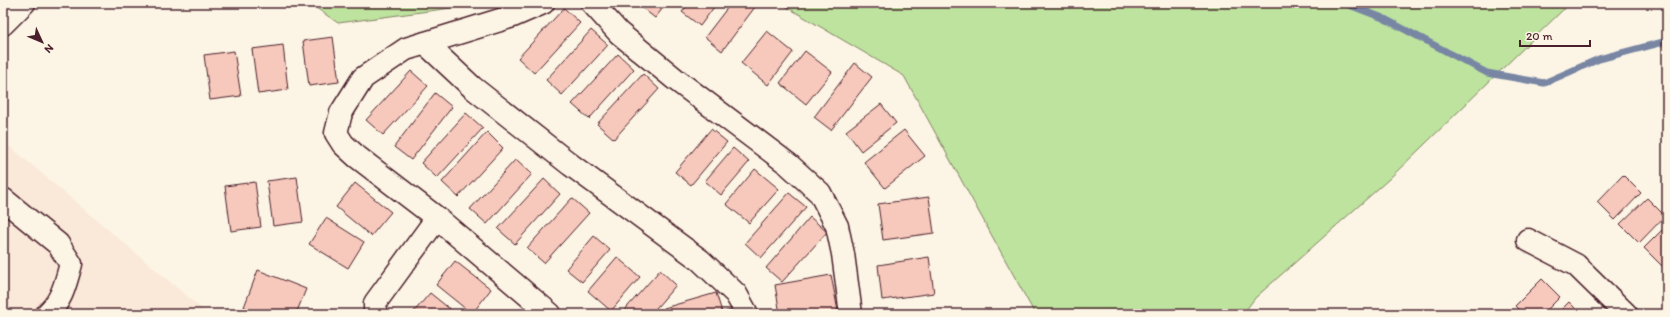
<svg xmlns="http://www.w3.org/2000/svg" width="1670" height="317" viewBox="0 0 1670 317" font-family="Itim,sans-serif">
  <rect width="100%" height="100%" fill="#fcf5e5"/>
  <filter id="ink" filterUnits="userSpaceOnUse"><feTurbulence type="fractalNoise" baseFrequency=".025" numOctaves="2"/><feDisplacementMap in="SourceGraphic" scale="8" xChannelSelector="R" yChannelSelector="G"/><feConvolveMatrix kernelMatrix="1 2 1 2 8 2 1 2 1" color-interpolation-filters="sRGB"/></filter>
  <g filter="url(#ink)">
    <path fill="#fae8d9" d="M3,140L15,151L208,314H3Z"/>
    <path fill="#bde39e" stroke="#848164" d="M309,3H489L338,23Z
      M780,3H1570L1389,179L1255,298L1243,314H1035L904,76Z"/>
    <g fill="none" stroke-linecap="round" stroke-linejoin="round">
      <path stroke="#7886a4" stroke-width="7" d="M1344,3L1383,18L1487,73L1544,83L1599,59L1667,41"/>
    </g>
    <path fill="#f7c9bc" stroke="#4a1f2b" d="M636,3H667L655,18Z
      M689,3H717L700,26L682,12Z
      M731,3H758L722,51L705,37Z
      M564,8L580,23L534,73L518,58Z
      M591,30L608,45L562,95L546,80Z
      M767,31L793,52L768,85L741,63Z
      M333,37L339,82L309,86L303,41Z
      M283,45L288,90L258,94L252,49Z
      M234,51L241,96L210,100L204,55Z
      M805,51L832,72L806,104L780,83Z
      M618,54L634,69L589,119L572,104Z
      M855,63L872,77L831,130L814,117Z
      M411,71L428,86L383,135L366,120Z
      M643,74L659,89L614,139L597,124Z
      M435,93L452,107L411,160L394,147Z
      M881,104L896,123L861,151L846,131Z
      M466,113L483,128L437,178L421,163Z
      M711,129L727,142L691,185L675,172Z
      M904,130L925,156L885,188L864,162Z
      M487,132L503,148L458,197L442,182Z
      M733,148L749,162L721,195L705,181Z
      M516,159L532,174L487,224L470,209Z
      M755,169L779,189L749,223L726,204Z
      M1623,175L1641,193L1615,220L1597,202Z
      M297,177L303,222L273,226L267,181Z
      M544,179L560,194L515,244L498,229Z
      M255,182L261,227L231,231L225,186Z
      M355,183L391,212L371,236L336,207Z
      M789,193L806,207L761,258L745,243Z
      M929,197L934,233L883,240L878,204Z
      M572,198L589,213L544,263L527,248Z
      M1647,198L1665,216L1639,243L1620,224Z
      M810,217L827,232L782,282L766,268Z
      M326,218L364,242L348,268L309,244Z
      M1667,225V261L1662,266L1644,248Z
      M594,236L610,250L582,282L566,269Z
      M617,257L640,277L611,311L588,291Z
      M929,257L934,293L882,300L878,265Z
      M455,261L491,289L472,314L436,285Z
      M258,270L306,289L296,314H261L244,307Z
      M660,270L676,285L651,314H621Z
      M831,275L838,311L822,314H780L775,285Z
      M1542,279L1560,297L1543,314H1523L1515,306Z
      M430,293L456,314H412Z
      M716,293L722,312L732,310L733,314H666L664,308Z
      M1569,302L1581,314H1557Z"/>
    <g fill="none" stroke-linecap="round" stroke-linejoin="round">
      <g stroke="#4a1f2b" stroke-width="25">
        <path id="minor" d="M543,3L513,16L406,49L363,78L341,113L336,133L343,144L356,156L437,218L550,314
          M592,3L619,33L675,79L788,164L820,193L837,226L843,254L851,314
          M3,24L24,3
          M425,43L472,87L571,165L700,260L736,294L747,314
          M3,199L58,244L71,264C65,284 63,299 47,314
          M1528,240L1576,265L1626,314
          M375,314V303L437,218"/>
      </g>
      <use href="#minor" stroke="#fcf5e5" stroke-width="22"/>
    </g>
  </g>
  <rect width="1670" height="317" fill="none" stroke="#fcf5e5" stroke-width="16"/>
  <rect x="8" y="8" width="1654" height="301" fill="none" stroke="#4a1f2b" stroke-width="1.5" filter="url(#ink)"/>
  <g transform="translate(42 42) rotate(134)" stroke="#fcf5e5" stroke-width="3" paint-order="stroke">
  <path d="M0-3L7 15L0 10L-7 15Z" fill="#4a1f2b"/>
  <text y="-6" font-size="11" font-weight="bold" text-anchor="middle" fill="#4a1f2b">N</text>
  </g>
  <path d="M1520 40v6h70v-6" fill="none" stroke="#4a1f2b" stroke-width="2"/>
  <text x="1526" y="40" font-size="12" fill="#4a1f2b" stroke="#fcf5e5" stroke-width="3" paint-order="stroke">20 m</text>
</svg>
